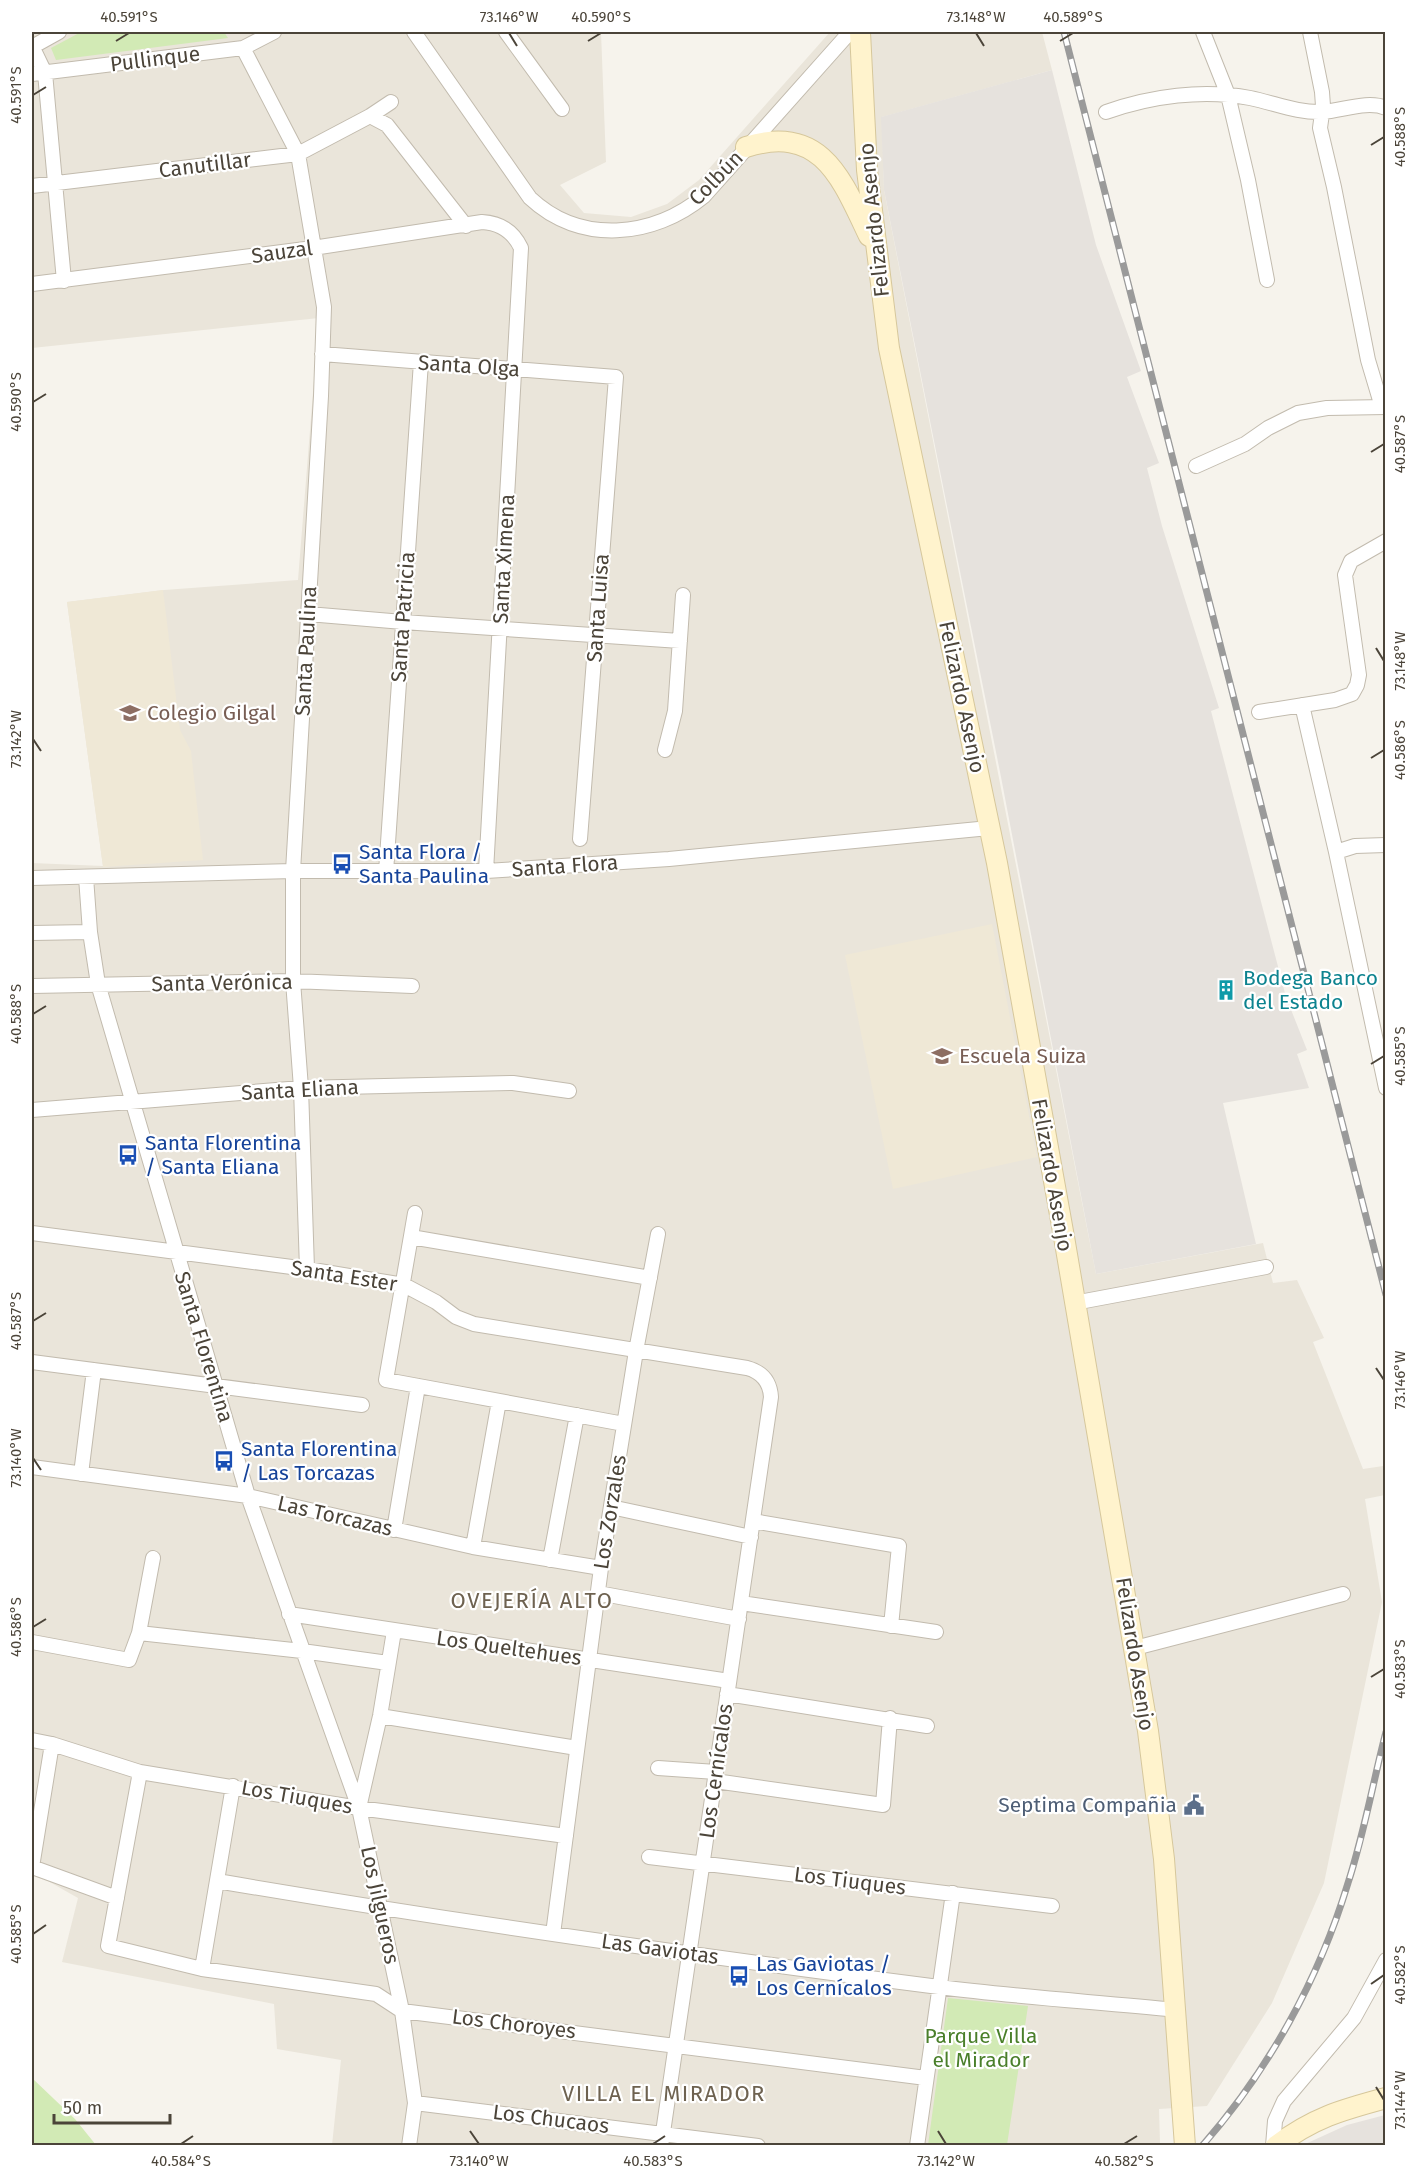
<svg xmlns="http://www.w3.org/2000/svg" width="1417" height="2177" viewBox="0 0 1417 2177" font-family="'Fira Sans',sans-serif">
  <rect width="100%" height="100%" fill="#f6f3ec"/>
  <path fill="#eae5da" d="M32,32H601L606,162L560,185L584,213L631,217L667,204L699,180L830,32H1042L1052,70L882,117L884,190L1096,1274L1263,1243L1273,1283L1297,1280L1324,1338L1313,1342L1363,1469L1383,1466L1385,1478V1495L1365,1499L1382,1602L1324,1883L1272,2003L1207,2106L1159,2109L1160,2143L1148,2145H332L341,2060L277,2049L274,2004L62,1962L78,1898L32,1872V863L103,866L67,602L164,590L298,580L319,318L32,348Z"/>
  <path fill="#e6e2dd" d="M1052,70L1096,245L1141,371L1127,377L1159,463L1147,468L1162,526L1219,708L1211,711L1286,997L1307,1050L1297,1054L1309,1088L1223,1103L1256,1244L1096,1274L1001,777L884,190L881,117Z
    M1385,2115V2145H1303L1347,2125Z"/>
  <path fill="#efe8d6" d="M163,590L180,730L191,751L203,860L103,867L67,602Z
    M992,924L1037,1157L893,1189L845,955Z"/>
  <path fill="#d2eab5" d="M81,32H224L228,38L56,60L51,48Z
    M948,1998L1028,2006L1007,2145H928Z
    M32,2078L75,2119L96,2145H32Z"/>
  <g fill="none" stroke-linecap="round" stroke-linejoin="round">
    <g stroke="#c2bbae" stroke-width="16">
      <path id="street" d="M414,32L530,198C580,245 653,238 704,196L850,32
        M506,32L562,109
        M1203,32L1228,95L1248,180L1267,280
        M1310,32L1322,92L1323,106L1320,128L1334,187L1368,360L1382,407
        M32,46L45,73L64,281
        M32,47L59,32
        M243,48L298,154L324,307L321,396L293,871V981L301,1088L307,1269
        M32,74L243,48L274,32
        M1106,112C1151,96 1203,89 1250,98C1275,103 1297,113 1322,112C1342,111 1367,100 1386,108
        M370,116L387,125L466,226
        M32,186L298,154L370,116L391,102
        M32,284L313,248L482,222C500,223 513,231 521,248L486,871
        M322,354L616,377L580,839
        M1196,466L1245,444L1268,428L1298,413L1327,408L1386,407
        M308,614L403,622L680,641
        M1302,705L1336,852L1386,1088
        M1259,712L1335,700L1352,694L1357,685L1359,675L1345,575L1351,561L1386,541
        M665,750L675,711L683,595
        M1336,852L1355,846L1386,845
        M386,872L421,362
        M86,877L90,932L98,984L177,1253L248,1496L359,1808
        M32,878L293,871H486L669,859L989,828
        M32,933L90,932
        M32,986L293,981L412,986
        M32,1110L301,1088L513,1083L569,1091
        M415,1213L386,1380L624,1424
        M32,1233L307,1269L404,1285L436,1302L456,1317L474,1324L747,1368C762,1372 770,1382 771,1397L661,2146
        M411,1237L650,1278
        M1074,1303L1266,1267
        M32,1362L362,1405
        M32,1467L248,1496L473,1547L601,1568
        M81,1474L94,1370
        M611,1507L751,1537
        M753,1521L899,1546L891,1626
        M394,1530L418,1386
        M473,1547L499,1401
        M550,1560L577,1415
        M598,1593L739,1619
        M741,1603L936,1632
        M289,1614L729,1681
        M394,1631L380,1716L359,1808L402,2011L415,2103L409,2146
        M139,1633L302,1651L388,1663
        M32,1642L129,1660L139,1633L153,1558
        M1135,1648L1343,1594
        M727,1694L927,1726
        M380,1716L577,1748
        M32,1740L52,1744L140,1772L359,1808L566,1836
        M52,1744L32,1867L117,1898
        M658,1768L716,1772
        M140,1772L108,1946L202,1969L376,1994L402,2011L926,2078
        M715,1781L883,1805L890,1718
        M649,1857L1052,1906
        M217,1881C457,1922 698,1956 939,1987C1017,1997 1097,2002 1176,2010
        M553,1934L601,1568L636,1351L658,1234
        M202,1969L233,1786
        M415,2103L758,2146
        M917,2146L953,1893
        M1273,2146L1275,2121L1284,2101L1354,2018L1386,1960"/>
    </g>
    <g stroke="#d6c79b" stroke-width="22">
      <path id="secondary" d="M860,32L867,170L889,348L997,863L1064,1237L1148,1731L1164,1859L1185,2146
        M746,147C822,123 842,180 869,236
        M1276,2146C1313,2118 1341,2110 1386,2098"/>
    </g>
    <use href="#street" stroke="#fff" stroke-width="14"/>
    <use href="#secondary" stroke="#fff3cd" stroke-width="20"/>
    <g stroke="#9a9a9a" stroke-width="7">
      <path id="rail" d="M1064,32L1386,1295
        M1202,2146C1269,2070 1319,1979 1348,1883C1364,1834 1373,1782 1386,1732"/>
    </g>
    <use href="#rail" stroke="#fff" stroke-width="4.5" stroke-dasharray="14" stroke-linecap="butt"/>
  </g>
  <path fill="none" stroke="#4b4439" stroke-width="2" d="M509,33L517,46M976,33L984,46M116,41L129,33M588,41L601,33M1060,41L1073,33M33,95L46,87M1371,145L1384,137M33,402L46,394M1371,452L1384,444M1376,648L1384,661M33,739L41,751M1371,758L1384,750M33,1014L46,1006M1371,1064L1384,1056M33,1321L46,1313M1376,1368L1384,1380M33,1458L41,1470M33,1627L46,1619M1371,1677L1384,1669M33,1934L46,1925M1371,1984L1384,1975M1376,2087L1384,2100M470,2131L479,2144M938,2131L946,2144M181,2144L193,2136M653,2144L665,2136M1124,2144L1137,2136"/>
  <defs>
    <g id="school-bare" transform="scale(1.62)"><path d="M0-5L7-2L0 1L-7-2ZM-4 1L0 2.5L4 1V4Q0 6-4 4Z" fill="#8d6e63" stroke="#fff" stroke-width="2.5" paint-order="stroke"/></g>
    <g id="bus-bare" transform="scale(1.62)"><path d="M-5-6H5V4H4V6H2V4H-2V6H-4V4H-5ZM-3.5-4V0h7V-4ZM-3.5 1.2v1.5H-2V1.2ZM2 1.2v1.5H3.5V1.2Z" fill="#1a4fb4" stroke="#fff" stroke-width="2.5" paint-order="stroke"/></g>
    <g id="building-bare" transform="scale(1.62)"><path d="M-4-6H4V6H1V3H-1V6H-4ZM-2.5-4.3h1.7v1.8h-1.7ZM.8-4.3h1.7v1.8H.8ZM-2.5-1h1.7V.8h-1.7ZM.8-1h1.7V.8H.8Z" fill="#0f9aa8" stroke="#fff" stroke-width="2.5" paint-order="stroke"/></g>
    <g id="civic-bare" transform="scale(1.62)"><path d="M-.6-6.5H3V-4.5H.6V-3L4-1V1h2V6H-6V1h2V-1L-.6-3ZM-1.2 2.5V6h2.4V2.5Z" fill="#5c6f8a" stroke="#fff" stroke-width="2.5" paint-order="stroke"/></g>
  </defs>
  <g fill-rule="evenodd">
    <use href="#school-bare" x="130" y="713"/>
    <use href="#bus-bare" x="342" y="864"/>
    <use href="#building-bare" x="1226" y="990"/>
    <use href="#school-bare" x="942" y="1056"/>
    <use href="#bus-bare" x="128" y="1155"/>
    <use href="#bus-bare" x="224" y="1461"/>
    <use href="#civic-bare" x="1194" y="1805"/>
    <use href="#bus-bare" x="739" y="1976"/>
  </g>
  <g text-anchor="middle" stroke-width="4.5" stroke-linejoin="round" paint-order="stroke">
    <g font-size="21" fill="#4b4439" stroke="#fff">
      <text transform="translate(155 59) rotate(-7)" y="7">Pullinque</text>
      <text transform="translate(205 165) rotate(-7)" y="7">Canutillar</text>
      <text transform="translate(716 178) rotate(-46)" y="7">Colbún</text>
      <text transform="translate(874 220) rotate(-96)" y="7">Felizardo Asenjo</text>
      <text transform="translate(282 252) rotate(-8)" y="7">Sauzal</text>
      <text transform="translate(469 366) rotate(4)" y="7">Santa Olga</text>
      <text transform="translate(504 559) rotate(-87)" y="7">Santa Ximena</text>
      <text transform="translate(598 608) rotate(-86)" y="7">Santa Luisa</text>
      <text transform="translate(403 617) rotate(-86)" y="7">Santa Patricia</text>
      <text transform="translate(306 651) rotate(-87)" y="7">Santa Paulina</text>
      <text transform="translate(962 697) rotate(78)" y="7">Felizardo Asenjo</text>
      <text transform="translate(565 866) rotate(-4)" y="7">Santa Flora</text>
      <text transform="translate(222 983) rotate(-1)" y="7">Santa Verónica</text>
      <text transform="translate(300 1090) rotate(-3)" y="7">Santa Eliana</text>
      <text transform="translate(1052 1175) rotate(80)" y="7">Felizardo Asenjo</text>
      <text transform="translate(344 1276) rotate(9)" y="7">Santa Ester</text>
      <text transform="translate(204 1347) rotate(73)" y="7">Santa Florentina</text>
      <text transform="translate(610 1512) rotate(-81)" y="7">Los Zorzales</text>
      <text transform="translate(335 1516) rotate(13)" y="7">Las Torcazas</text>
      <text transform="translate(509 1648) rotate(8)" y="7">Los Queltehues</text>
      <text transform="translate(1135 1654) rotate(81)" y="7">Felizardo Asenjo</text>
      <text transform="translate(716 1771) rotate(-82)" y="7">Los Cernícalos</text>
      <text transform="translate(297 1797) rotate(10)" y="7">Los Tiuques</text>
      <text transform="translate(850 1881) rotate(7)" y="7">Los Tiuques</text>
      <text transform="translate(380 1905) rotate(78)" y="7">Los Jilgueros</text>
      <text transform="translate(660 1949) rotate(8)" y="7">Las Gaviotas</text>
      <text transform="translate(514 2024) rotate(7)" y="7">Los Choroyes</text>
      <text transform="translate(551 2119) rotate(7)" y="7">Los Chucaos</text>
    </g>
    <g font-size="21" fill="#785e54" stroke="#fff" text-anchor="start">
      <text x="147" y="720">Colegio Gilgal</text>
      <text x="959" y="1063">Escuela Suiza</text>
    </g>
    <g font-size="21" fill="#164399" stroke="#fff" text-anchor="start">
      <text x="359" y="859">Santa Flora /<tspan x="359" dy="24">Santa Paulina</tspan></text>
      <text x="145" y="1150">Santa Florentina<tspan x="145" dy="24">/ Santa Eliana</tspan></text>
      <text x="241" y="1456">Santa Florentina<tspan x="241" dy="24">/ Las Torcazas</tspan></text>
      <text x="756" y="1971">Las Gaviotas /<tspan x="756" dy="24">Los Cernícalos</tspan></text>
    </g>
    <g font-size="21" fill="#0d838f" stroke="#fff" text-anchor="start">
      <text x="1243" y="985">Bodega Banco<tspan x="1243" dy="24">del Estado</tspan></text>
    </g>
    <g font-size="21" fill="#4e5e75" stroke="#fff" text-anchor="end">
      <text x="1177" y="1812">Septima Compañia</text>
    </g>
    <g font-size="21" fill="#4a7f2a" stroke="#fff">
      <text x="981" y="2043">Parque Villa<tspan x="981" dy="24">el Mirador</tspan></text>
    </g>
    <g font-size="22" letter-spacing="1.5" fill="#6e6250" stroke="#fff">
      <text x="532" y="1608">OVEJERÍA ALTO</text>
      <text x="664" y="2101">VILLA EL MIRADOR</text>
    </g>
  </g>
  <rect width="1417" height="2177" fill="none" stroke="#ffffff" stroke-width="66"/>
  <path d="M54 2114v9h116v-9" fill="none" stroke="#4b4439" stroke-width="3"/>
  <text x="63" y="2114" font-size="18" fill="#4b4439" stroke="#ffffff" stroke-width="4.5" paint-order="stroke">50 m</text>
  <rect x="33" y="33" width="1351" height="2111" fill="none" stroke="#4b4439" stroke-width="2"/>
  <g font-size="15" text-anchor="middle" fill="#4b4439">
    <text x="129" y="22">40.591°S</text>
    <text x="509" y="22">73.146°W</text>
    <text x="601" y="22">40.590°S</text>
    <text x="976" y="22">73.148°W</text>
    <text x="1073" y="22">40.589°S</text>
    <text transform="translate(16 95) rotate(-90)" y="5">40.591°S</text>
    <text transform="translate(1400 137) rotate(-90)" y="5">40.588°S</text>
    <text transform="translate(16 402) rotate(-90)" y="5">40.590°S</text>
    <text transform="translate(1400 444) rotate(-90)" y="5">40.587°S</text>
    <text transform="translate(1400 661) rotate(-90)" y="5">73.148°W</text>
    <text transform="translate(16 739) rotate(-90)" y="5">73.142°W</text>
    <text transform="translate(1400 750) rotate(-90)" y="5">40.586°S</text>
    <text transform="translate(16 1014) rotate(-90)" y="5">40.588°S</text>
    <text transform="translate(1400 1056) rotate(-90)" y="5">40.585°S</text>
    <text transform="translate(16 1321) rotate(-90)" y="5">40.587°S</text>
    <text transform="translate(1400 1380) rotate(-90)" y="5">73.146°W</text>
    <text transform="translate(16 1458) rotate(-90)" y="5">73.140°W</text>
    <text transform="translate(16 1627) rotate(-90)" y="5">40.586°S</text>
    <text transform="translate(1400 1669) rotate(-90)" y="5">40.583°S</text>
    <text transform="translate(16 1934) rotate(-90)" y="5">40.585°S</text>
    <text transform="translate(1400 1975) rotate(-90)" y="5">40.582°S</text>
    <text transform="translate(1400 2100) rotate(-90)" y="5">73.144°W</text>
    <text x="181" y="2166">40.584°S</text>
    <text x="479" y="2166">73.140°W</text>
    <text x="653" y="2166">40.583°S</text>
    <text x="946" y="2166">73.142°W</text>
    <text x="1124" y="2166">40.582°S</text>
  </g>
</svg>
